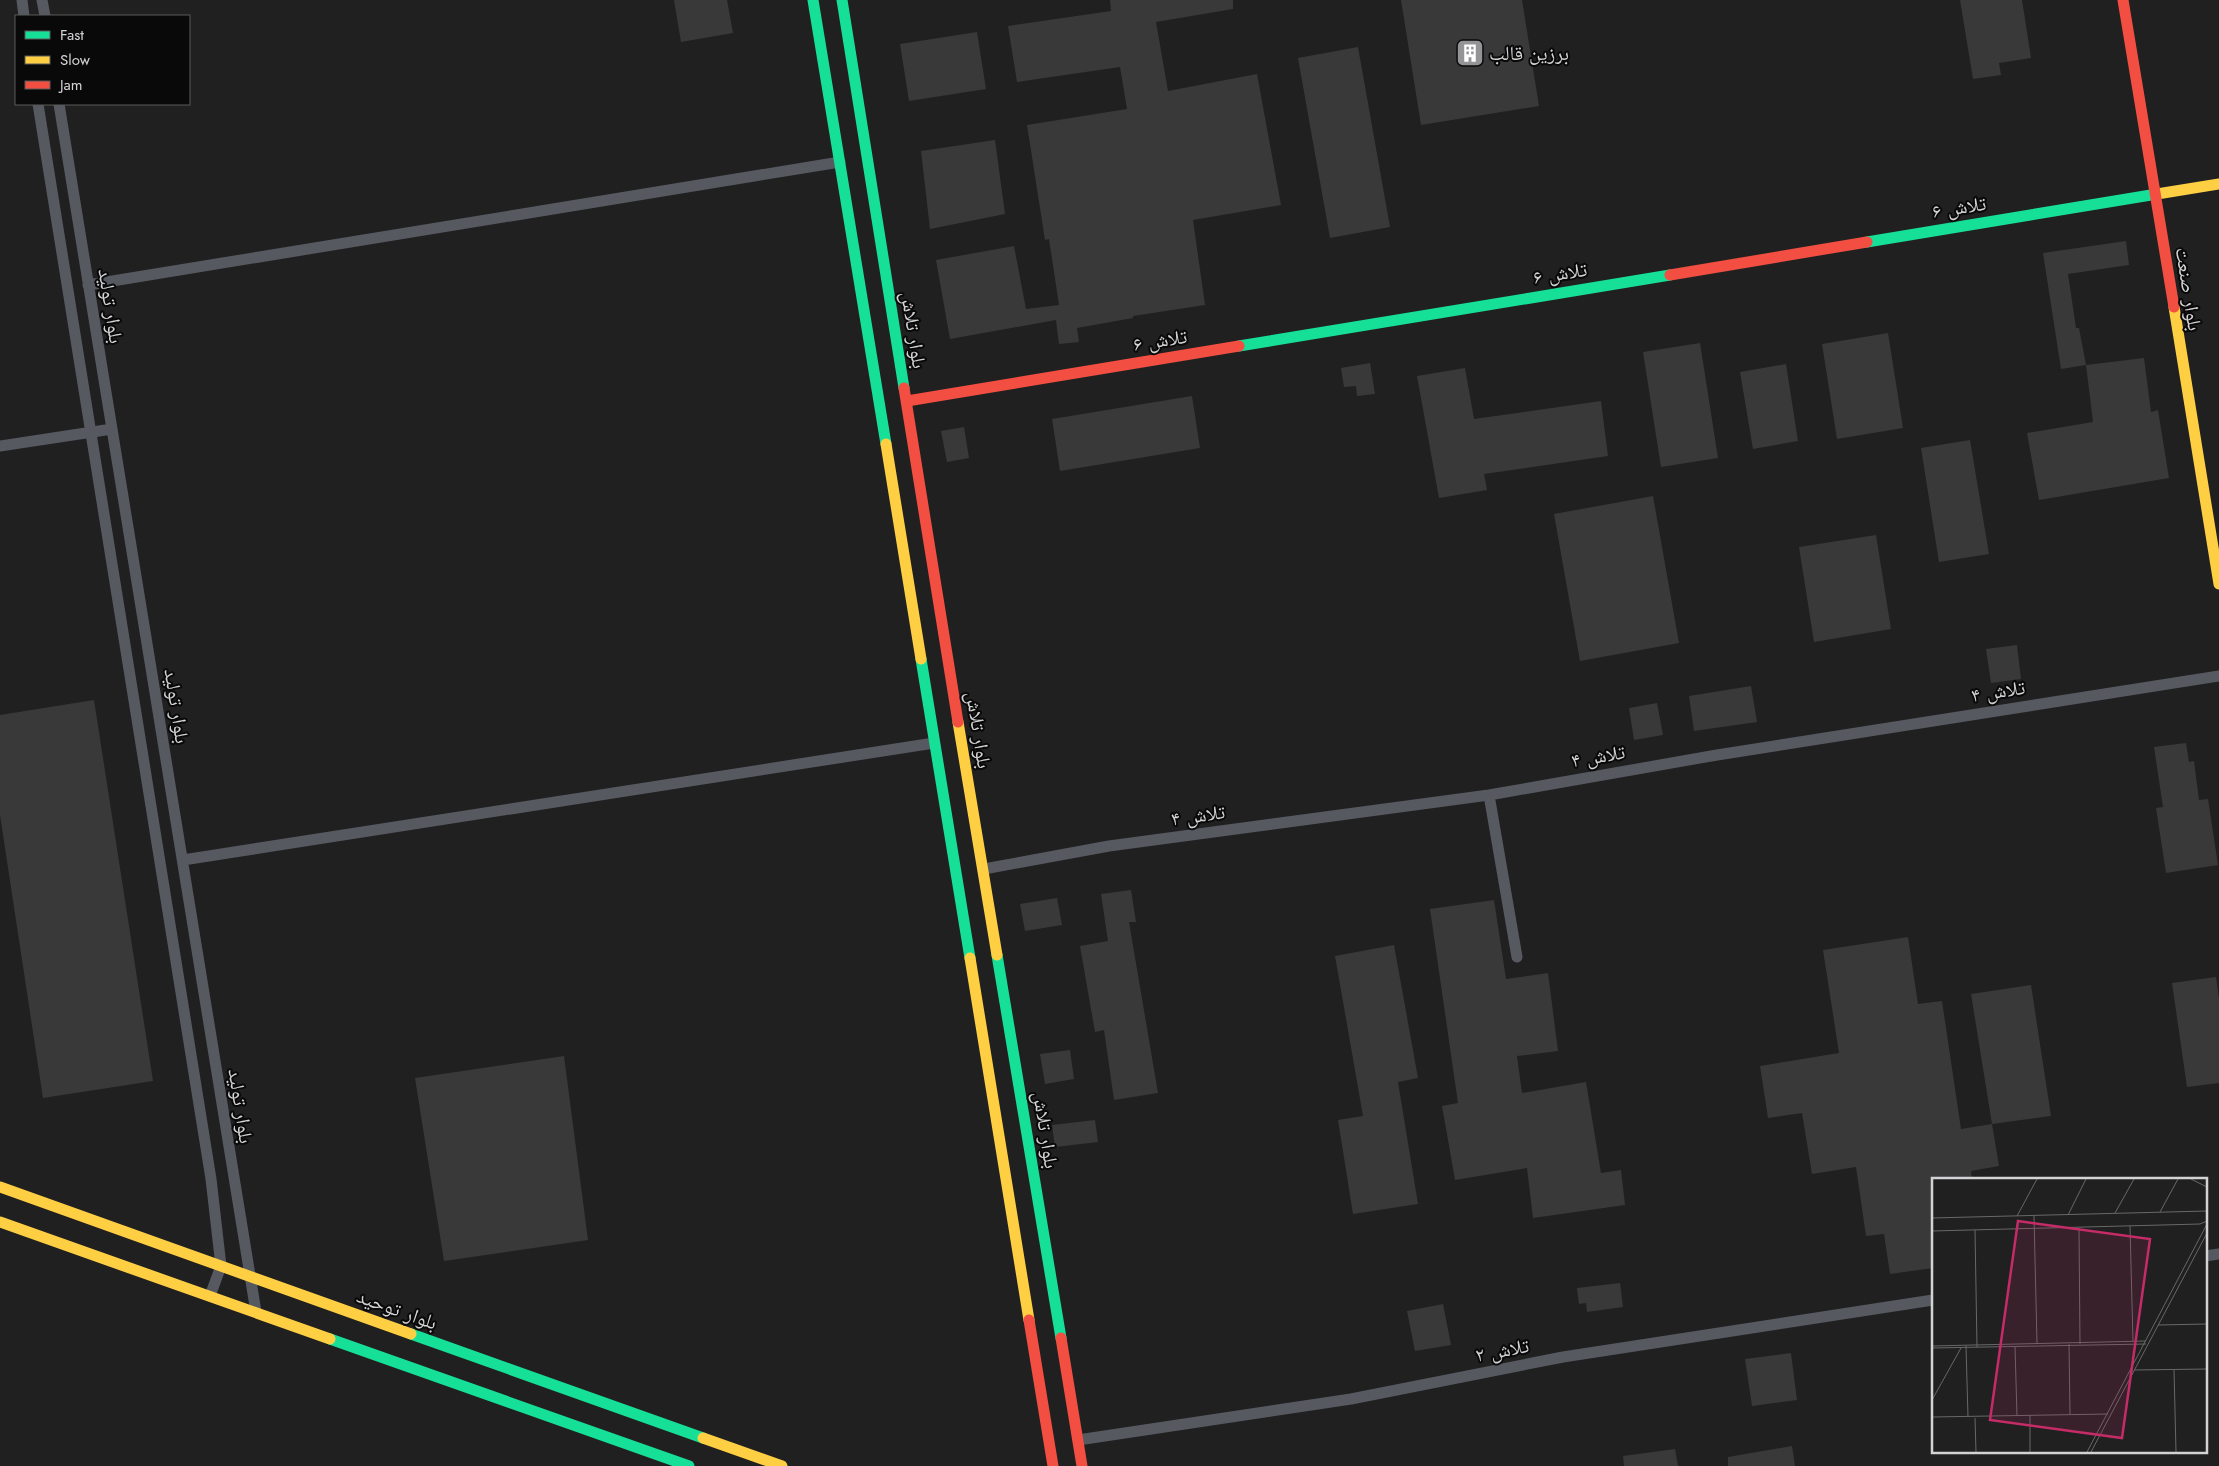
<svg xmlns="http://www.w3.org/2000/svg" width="2219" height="1466" viewBox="0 0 2219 1466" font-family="Jost,'Noto Naskh Arabic',sans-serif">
  <rect width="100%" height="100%" fill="#202021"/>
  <path fill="#39393a" d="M674,0H727L733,33L681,42Z
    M1110,0H1233V9L1156,22L1168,91L1257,74L1281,205L1193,220L1205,305L1133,316V318L1077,328L1079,342L1059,344L1056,320L950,339L936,260L1014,246L1026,309L1059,305L1049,239L1045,240L1027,125L1127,109L1120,67L1017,82L1008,26L1111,11Z
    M1401,0H1522L1539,106L1421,125Z
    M1960,0H2022L2031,58L1999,63L2001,75L1973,79Z
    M977,32L986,89L909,101L900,44Z
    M1358,47L1390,227L1330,238L1298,58Z
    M995,140L1005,214L930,229L921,151Z
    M2126,241L2129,265L2068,274L2076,328H2079L2086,365L2061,369L2043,253Z
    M1888,333L1903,428L1837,439L1822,344Z
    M1700,343L1718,458L1661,467L1643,352Z
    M2144,358L2151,412L2158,410L2169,478L2039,500L2027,433L2093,422L2086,365Z
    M1370,363L1375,394L1357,396L1356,386L1344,387L1341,368Z
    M1786,364L1798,441L1753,449L1740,372Z
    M1465,368L1474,419L1601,401L1608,456L1484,474L1487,490L1439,498L1417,376Z
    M1192,396L1200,448L1060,471L1052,419Z
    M964,427L969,458L947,462L941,431Z
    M1970,440L1989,554L1939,562L1921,448Z
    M1653,496L1679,643L1580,661L1554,514Z
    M1876,535L1891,629L1814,642L1799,547Z
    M2017,645L2021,679L1991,683L1986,649Z
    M1751,686L1757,722L1694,731L1689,696Z
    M94,700L153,1081L43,1098L0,815V715Z
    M1657,703L1663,735L1634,740L1629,708Z
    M2186,743L2189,762L2194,761L2199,800L2208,799L2218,865L2166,873L2156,808L2163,807L2154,747Z
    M1131,890L1136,922H1129L1158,1093L1114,1100L1104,1030L1095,1032L1080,946L1108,941L1101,894Z
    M1057,898L1062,925L1025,931L1020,904Z
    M1494,900L1506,979L1548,973L1558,1051L1517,1056L1522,1093L1586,1082L1601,1173L1621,1170L1625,1205L1533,1218L1527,1168L1455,1180L1442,1106L1458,1103L1430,909Z
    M1908,937L1918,1004L1942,1001L1961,1129L1992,1124L1999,1166L1971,1171L1972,1180H1933V1268L1890,1274L1884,1234L1866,1236L1856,1167L1812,1174L1802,1113L1768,1118L1760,1066L1839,1053L1823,950Z
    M1394,945L1418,1078L1398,1082L1418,1204L1353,1214L1338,1120L1363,1116L1335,956Z
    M2216,977L2219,999V1083L2187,1087L2172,983Z
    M2031,985L2051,1116L1992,1124L1971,994Z
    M1070,1050L1074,1079L1045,1084L1040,1054Z
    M564,1056L588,1240L444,1261L415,1078Z
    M1095,1120L1098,1142L1055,1147L1052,1125Z
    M1620,1283L1623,1307L1587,1312L1586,1303L1579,1304L1577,1288Z
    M1443,1304L1451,1345L1415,1351L1407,1311Z
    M1791,1353L1797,1400L1752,1406L1745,1359Z
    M1792,1446L1795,1466H1728V1457Z
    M1675,1449L1678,1466H1624L1623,1456Z"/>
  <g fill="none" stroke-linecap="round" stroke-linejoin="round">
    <path stroke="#565960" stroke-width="11" d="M22,0L24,16
      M42,0L45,16
      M38,104L211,1179L221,1266L210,1296
      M59,104L256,1312
      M88,285L840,162
      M0,446L112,429
      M1489,795L1517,957
      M183,860L934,743
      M984,869L1109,846L1489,795L1717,755L2219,676
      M2205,1256L2219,1254
      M1078,1440L1351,1399L1563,1357L1933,1300"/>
    <path stroke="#16e098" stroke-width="11" d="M813,0L886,444
      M842,0L904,388
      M1867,242L2157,194
      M1239,346L1670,275
      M921,659L970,958
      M997,955L1061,1338
      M411,1334L703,1438
      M330,1339L689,1466"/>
    <path stroke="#ffcf43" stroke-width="11" d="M2157,194L2219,184
      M2174,307L2219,584
      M886,444L921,659
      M958,722L997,955
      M970,958L1029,1320
      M0,1187L411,1334
      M0,1222L330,1339
      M703,1438L782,1466"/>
    <path stroke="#f24e42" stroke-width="11" d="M2123,0L2174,307
      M1670,275L1867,242
      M904,388L958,722
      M907,401L1239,346
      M1029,1320L1053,1466
      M1061,1338L1082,1466"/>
  </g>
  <defs>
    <g id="building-square" transform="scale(1.4375)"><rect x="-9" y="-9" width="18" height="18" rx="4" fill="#949496" stroke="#09090a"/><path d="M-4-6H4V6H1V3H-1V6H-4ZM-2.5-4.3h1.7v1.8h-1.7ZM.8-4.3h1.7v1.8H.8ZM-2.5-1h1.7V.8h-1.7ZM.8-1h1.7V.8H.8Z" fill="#fff"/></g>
  </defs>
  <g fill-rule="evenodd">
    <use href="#building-square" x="1470" y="53"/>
  </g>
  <g text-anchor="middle" stroke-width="4" stroke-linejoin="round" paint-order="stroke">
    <g font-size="20" fill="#d3d3d5" stroke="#09090a" text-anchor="start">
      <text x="1489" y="60">برزین قالب</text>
    </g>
    <g font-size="20" fill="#d3d3d5" stroke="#09090a">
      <text transform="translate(1959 207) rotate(-9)" y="7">تلاش ۶</text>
      <text transform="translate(1560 273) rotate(-9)" y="7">تلاش ۶</text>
      <text transform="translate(2189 289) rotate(81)" y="7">بلوار صنعت</text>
      <text transform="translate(111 306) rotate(81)" y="7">بلوار تولید</text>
      <text transform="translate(914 330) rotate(81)" y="7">بلوار تلاش</text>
      <text transform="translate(1160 340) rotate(-9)" y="7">تلاش ۶</text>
      <text transform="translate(1998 691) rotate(-9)" y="7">تلاش ۴</text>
      <text transform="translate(177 706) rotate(81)" y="7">بلوار تولید</text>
      <text transform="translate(979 730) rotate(81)" y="7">بلوار تلاش</text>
      <text transform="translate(1598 756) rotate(-10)" y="7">تلاش ۴</text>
      <text transform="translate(1198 815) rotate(-8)" y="7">تلاش ۴</text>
      <text transform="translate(241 1106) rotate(81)" y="7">بلوار تولید</text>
      <text transform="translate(1046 1130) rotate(81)" y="7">بلوار تلاش</text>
      <text transform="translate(397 1309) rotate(20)" y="7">بلوار توحید</text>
      <text transform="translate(1502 1350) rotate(-11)" y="7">تلاش ۲</text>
    </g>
  </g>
  <g transform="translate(1932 1178)">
    <rect width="275" height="275" fill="#202021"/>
    <path fill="none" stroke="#686869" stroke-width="1" d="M259,1L275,9M228,34L246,1M183,35L202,1M136,37L154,1M85,38L105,1M102,38L105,166M0,40L275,33M198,48L201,163M147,50L148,166M43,52L45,169M0,53L268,46L275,43M226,147L275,146M137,166L138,236M0,168L214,163M34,168L36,239M83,169L85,238M0,170L214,166M202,192L275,191M242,192L244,274M0,222L29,170M98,237V274M0,239L176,236M43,240L44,274M155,274L275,46M159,274L275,55"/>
    <path fill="#c42b67" fill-opacity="0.15" stroke="#c42b67" stroke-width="2.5" d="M86,43L218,61L190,260L58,242Z"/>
    <rect width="275" height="275" fill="none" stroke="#d3d3d5" stroke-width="2.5"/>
  </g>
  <rect x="15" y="15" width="175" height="90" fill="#09090a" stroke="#5a5a5b"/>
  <rect x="25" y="31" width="25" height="8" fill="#16e098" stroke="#5a5a5b"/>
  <text x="60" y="40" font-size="15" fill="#d3d3d5">Fast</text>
  <rect x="25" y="56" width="25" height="8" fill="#ffcf43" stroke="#5a5a5b"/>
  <text x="60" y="65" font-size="15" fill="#d3d3d5">Slow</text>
  <rect x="25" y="81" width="25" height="8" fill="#f24e42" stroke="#5a5a5b"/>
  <text x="60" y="90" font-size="15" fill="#d3d3d5">Jam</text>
</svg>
